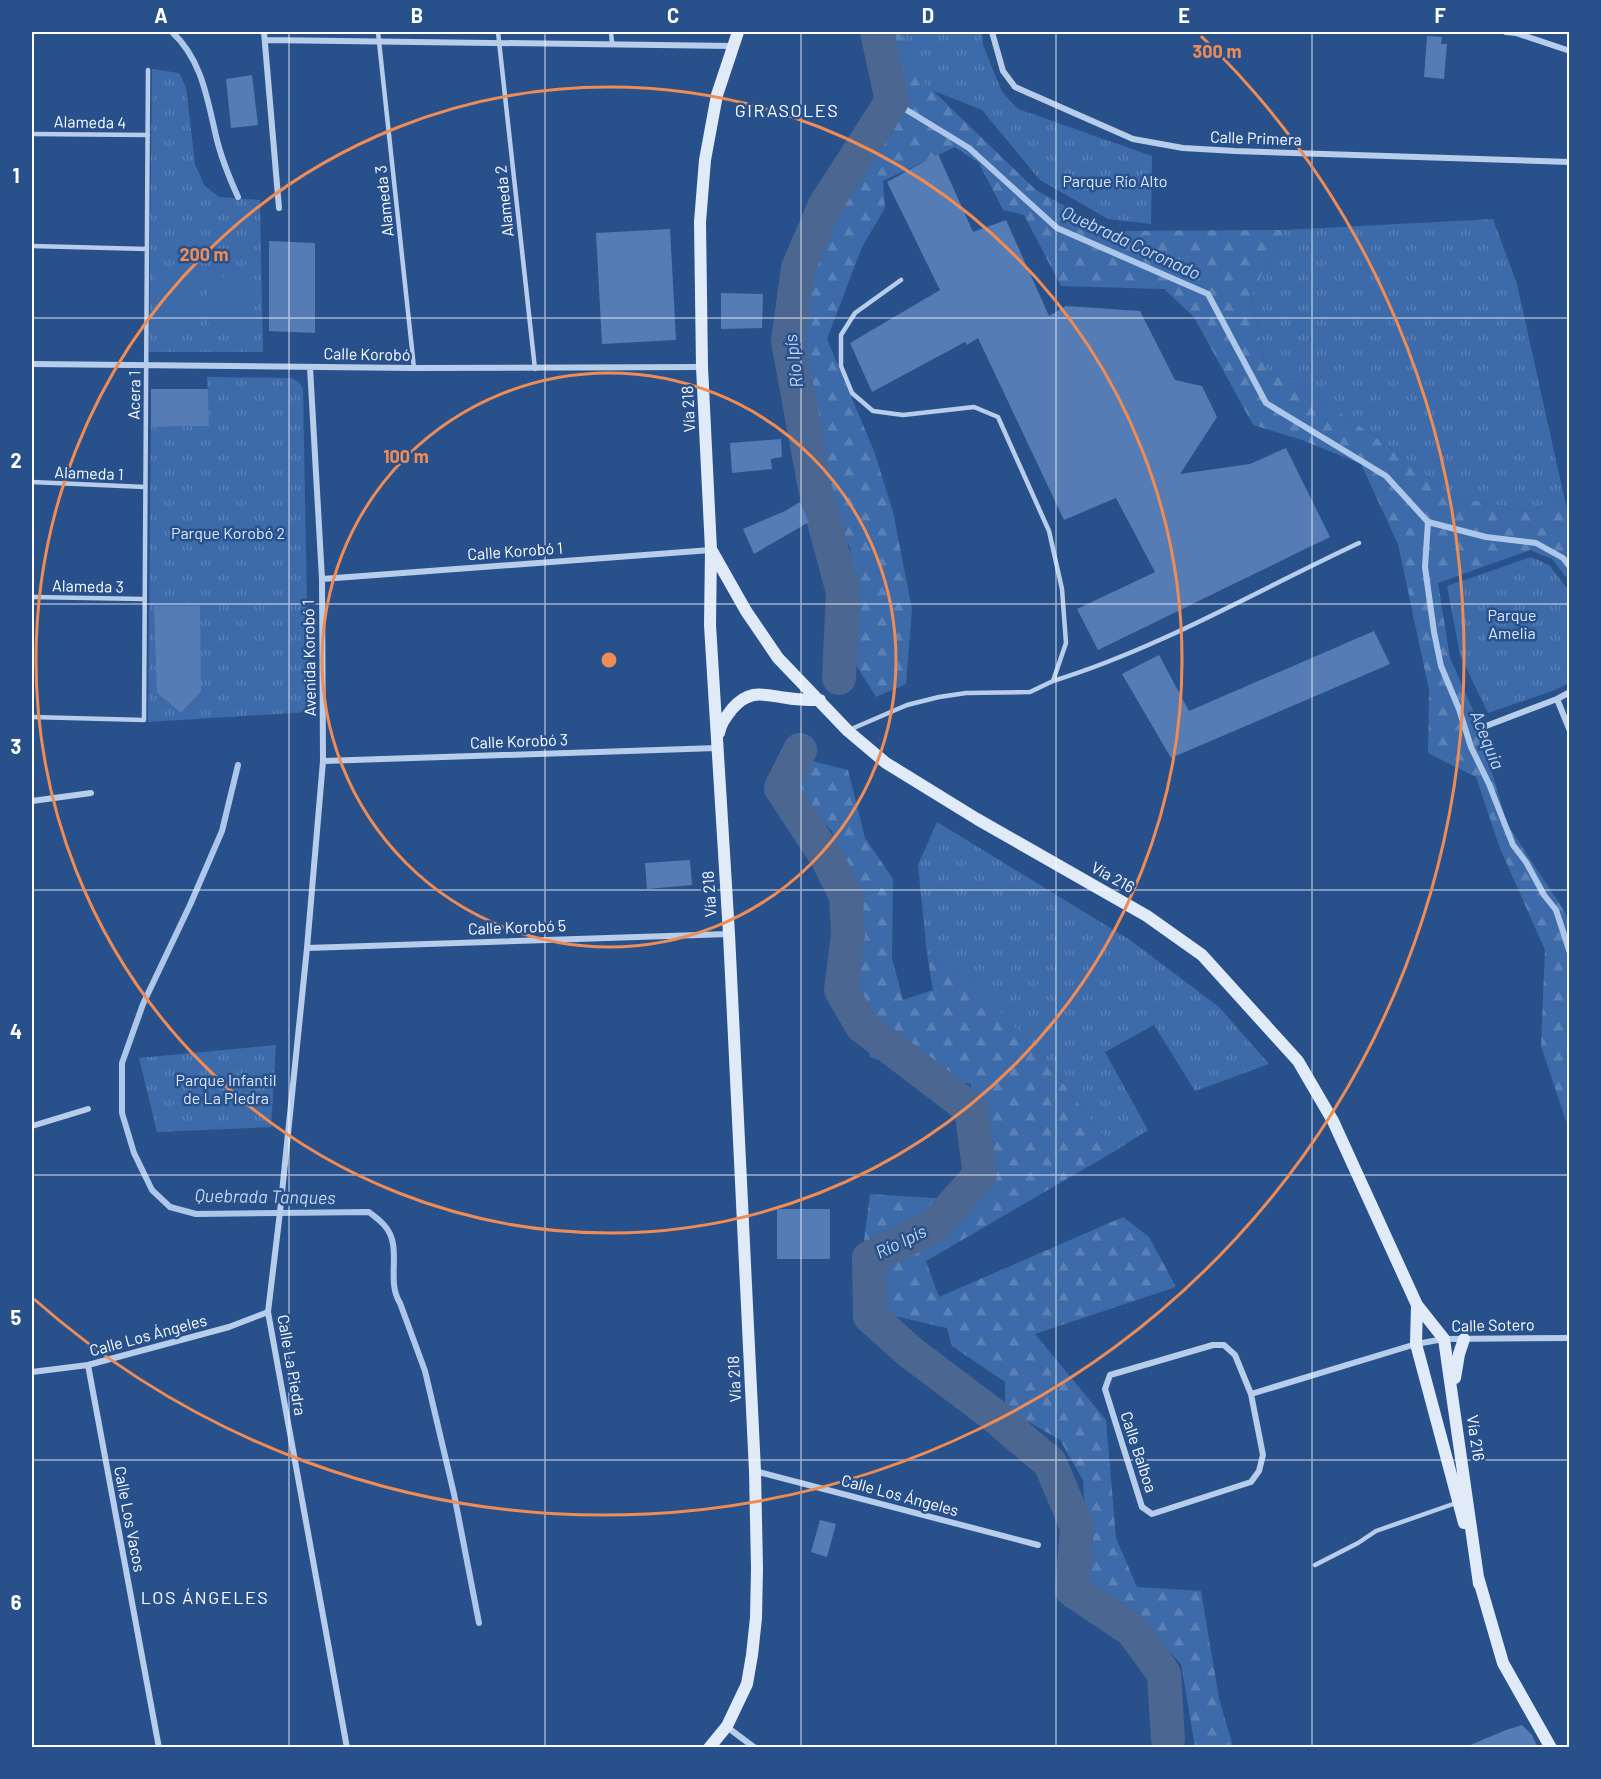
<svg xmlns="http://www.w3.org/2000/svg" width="1601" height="1779" viewBox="0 0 1601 1779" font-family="Barlow,sans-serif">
  <defs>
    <pattern id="grass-tufts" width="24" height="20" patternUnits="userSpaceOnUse" patternTransform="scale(1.5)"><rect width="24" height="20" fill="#3d6aa8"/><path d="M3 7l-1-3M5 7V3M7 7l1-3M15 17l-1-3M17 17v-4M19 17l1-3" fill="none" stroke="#5a80b5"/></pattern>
    <pattern id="forest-firs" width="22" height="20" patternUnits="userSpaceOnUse" patternTransform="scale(1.5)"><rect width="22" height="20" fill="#3d6aa8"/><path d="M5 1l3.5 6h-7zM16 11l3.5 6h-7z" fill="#5a80b5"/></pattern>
  </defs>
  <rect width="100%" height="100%" fill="#28518c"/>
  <path fill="url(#grass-tufts)" fill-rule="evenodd" d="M894,32H982L983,45L1002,92L1018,109L1152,156L1151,224L1108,219L1040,180L982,110L919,85Z
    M152,69L179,73L186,87L195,164L204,185L219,197L260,200L263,352H149Z
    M1493,219L1517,284L1564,497L1529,512L1451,496L1394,450L1326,403L1266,369L1251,297L1284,230Z
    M207,377L291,378L299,382L303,389L309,712L148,722L151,427L209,426ZM201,692L181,713L157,693Z
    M1531,557L1549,565L1569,591V683L1555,690L1488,713L1460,655L1447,586Z
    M937,822L1130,940L1219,1007L1269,1064L1195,1091L1154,1025L1105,1052L1148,1130L1115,1151L1042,1056L969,980L927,954L918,865Z
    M276,1045L271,1127L157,1132L139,1058Z"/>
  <path fill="url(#forest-firs)" d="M869,32H902L904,47L926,84L1036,190L1109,231L1284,230L1251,297L1266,369L1326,403L1394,450L1451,496L1529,512L1564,497L1569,515V581L1552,559L1530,550L1438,583L1450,658L1476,717L1507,824L1565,912L1569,924V1130L1541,1046L1545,950L1499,846L1476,777L1428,753L1429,690L1398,544L1361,464L1302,440L1253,425L1194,317L1164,289L1061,286L1024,215L1003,210L979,163L955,147L883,181L885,208L862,247L827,339L874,451L893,512L912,609L906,684L876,697L851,657L855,613L850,547L815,488L788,341L798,268L825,205L864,156L883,94L870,45Z
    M808,760L848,770L865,838L893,879L892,958L903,1000L933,990L927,954L969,980L1042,1056L1115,1151L926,1261L939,1297L1123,1217L1149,1237L1176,1287L1035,1334L1106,1420L1116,1538L1137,1587L1201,1591L1219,1698L1233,1747H1195L1181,1664L1141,1624L1097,1626L1090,1583L1083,1480L1060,1440L1005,1408V1382L952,1346L947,1328L890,1315L866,1273L864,1241L870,1194L949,1199L971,1155V1084L906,1070L870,1057L848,934L846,896L832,831L792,791Z"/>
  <path fill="#3d6aa8" d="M251,275L253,334L209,335L207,277Z
    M196,276L199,334L157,336L155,277Z"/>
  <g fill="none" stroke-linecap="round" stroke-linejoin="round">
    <path stroke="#acc7ea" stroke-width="6" d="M172,32C202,60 207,98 216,136C221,158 229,177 238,197
      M892,101L969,148L1057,228L1208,294L1266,403L1386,476L1428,522L1486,537L1536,543L1563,558L1570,567
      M1428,522L1425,567L1434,632L1441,666L1459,709L1471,747L1489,784L1513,845L1526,862L1544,895L1556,910L1570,953
      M238,765L222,831L190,905L143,1004L122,1063V1113L134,1153L152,1190L170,1207L196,1214L369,1212C374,1216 380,1220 384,1225C404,1246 385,1280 400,1303L425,1371L454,1494L479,1623"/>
    <path stroke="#4b6791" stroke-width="34" d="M839,678L843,592L815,488L788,341L798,268L825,205L892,101L877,32
      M800,750L781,788L827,858L846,896L848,934L841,990L862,1026L971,1109L980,1175L934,1226L869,1258L870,1316L910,1352L991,1413L1050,1463L1077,1527L1072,1590L1132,1630L1164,1674L1168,1739"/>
  </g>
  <path fill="#557cb4" d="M1427,36L1442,37L1441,44H1447L1444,79L1424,77Z
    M252,75L258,125L231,128L226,79Z
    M938,154L973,232L1006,220L1049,316L1066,306L1140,311L1175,380L1202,386L1217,417L1180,474L1250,464L1286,448L1330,537L1098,650L1077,609L1155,572L1116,498L1064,520L978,338L967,345L965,342L872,392L850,343L940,290L887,182Z
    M670,229L676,340L602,344L596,233Z
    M269,241L315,243V333L269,331Z
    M721,293L763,294L762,328L721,329Z
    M151,389H208L209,426L151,427Z
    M781,439L782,457L771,459L772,469L732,473L730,443Z
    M800,502L809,522L754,554L743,529L785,511Z
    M154,606H200L201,692L181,713L157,693Z
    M1374,631L1390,664L1171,758L1122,674L1159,655L1189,711Z
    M690,860L692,885L647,889L645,863Z
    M777,1209H830V1259H777Z
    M820,1520L836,1524L827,1557L811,1552Z
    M1522,1725L1532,1735L1538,1748H1463L1506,1730Z"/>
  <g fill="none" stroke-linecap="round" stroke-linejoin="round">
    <path stroke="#b7cdea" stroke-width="4.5" d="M378,32L414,368
      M498,32L535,369
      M611,32L612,43
      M32,134L148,135
      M32,246L147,249
      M32,482L145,487
      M32,597L144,599
      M1053,681C1160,648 1258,590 1359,543
      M32,717L144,720L148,70
      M849,730L907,705L939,697L966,693L1030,692L1053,681L1066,643L1062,589L1049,531L998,417L974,407L903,415L873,411L852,393L841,366V335L855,313L901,280
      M1315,1565L1358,1543L1376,1531L1456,1503"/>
    <path stroke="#b7cdea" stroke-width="6" d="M264,32L279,208
      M992,32L1003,71L1015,87L1133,139L1183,148L1235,151L1570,162
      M1506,32L1516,33L1570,51
      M265,40L733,46
      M32,364L414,368L702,367
      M310,367L322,579L323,761L307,948L280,1212L268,1312L347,1748
      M322,579L711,550
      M1557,699L1570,731
      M1486,726L1557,699L1570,692
      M323,761L717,748
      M32,801L91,793
      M307,948L729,934
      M32,1126L88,1109
      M88,1365L159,1748
      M32,1372L88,1365L229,1327L268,1312
      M1251,1394L1235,1355L1224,1345H1213L1110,1375L1105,1389L1142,1507L1152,1514L1251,1482L1259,1471L1263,1455L1251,1394L1416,1344L1444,1339L1570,1338
      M755,1471L1038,1545
      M727,1727L755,1748"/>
    <path stroke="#e1ebf8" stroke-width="12" d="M712,551L746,611L778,658L848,731L886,763L977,819L1147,916L1202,955L1298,1061L1333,1121L1417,1305L1444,1339L1479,1584
      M719,733C721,723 726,717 732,709C750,688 764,695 787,698C798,700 809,700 820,700
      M1417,1305L1416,1344L1464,1523
      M1455,1378L1459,1354L1464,1339
      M1478,1577L1503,1663L1551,1748
      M709,1748L727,1726L747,1684L752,1655L756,1618L757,1568L755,1471L729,934L710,625L711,550L702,367L700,222L705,160L717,95L738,32"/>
  </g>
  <path fill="none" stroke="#fff" stroke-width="1.5" stroke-opacity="0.55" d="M289,32V1748M545,32V1748M801,32V1748M1056,32V1748M1312,32V1748M32,318H1570M32,604H1570M32,890H1570M32,1175H1570M32,1460H1570"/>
  <g fill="none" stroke="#ef8b55" stroke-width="3">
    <circle cx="609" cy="660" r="287"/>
    <circle cx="609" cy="660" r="573"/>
    <path d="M1201 36A860 860 0 0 1 34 1299"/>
  </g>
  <g text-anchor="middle" stroke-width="5" stroke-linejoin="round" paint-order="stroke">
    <g font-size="16" fill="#fff" stroke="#28518c">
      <text transform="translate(90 122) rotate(1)" y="6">Alameda 4</text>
      <text transform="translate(1256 138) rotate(2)" y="6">Calle Primera</text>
      <text transform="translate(384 201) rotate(-96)" y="6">Alameda 3</text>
      <text transform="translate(504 201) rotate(-96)" y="6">Alameda 2</text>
      <text transform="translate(367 354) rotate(1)" y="6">Calle Korobó</text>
      <text transform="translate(134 395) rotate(-89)" y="6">Acera 1</text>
      <text transform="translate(688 409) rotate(-93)" y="6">Vía 218</text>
      <text transform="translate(89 473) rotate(2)" y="6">Alameda 1</text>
      <text transform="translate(515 551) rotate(-4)" y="6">Calle Korobó 1</text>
      <text transform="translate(88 586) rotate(1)" y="6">Alameda 3</text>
      <text transform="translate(309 658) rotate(-91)" y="6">Avenida Korobó 1</text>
      <text transform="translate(519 741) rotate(-2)" y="6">Calle Korobó 3</text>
      <text transform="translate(1113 877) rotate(29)" y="6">Vía 216</text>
      <text transform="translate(709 894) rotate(-94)" y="6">Vía 218</text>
      <text transform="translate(517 927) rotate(-2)" y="6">Calle Korobó 5</text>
      <text transform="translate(1493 1325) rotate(-1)" y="6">Calle Sotero</text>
      <text transform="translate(148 1335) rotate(-15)" y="6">Calle Los Ángeles</text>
      <text transform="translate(292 1365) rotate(80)" y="6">Calle La Piedra</text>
      <text transform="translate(734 1379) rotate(-93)" y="6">Vía 218</text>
      <text transform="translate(1476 1438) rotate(82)" y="6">Vía 216</text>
      <text transform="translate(1139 1452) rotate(72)" y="6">Calle Balboa</text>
      <text transform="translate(900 1495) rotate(15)" y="6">Calle Los Ángeles</text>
      <text transform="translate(130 1519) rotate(79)" y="6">Calle Los Vacos</text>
    </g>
    <g font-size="16" fill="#dbe7f8" stroke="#28518c">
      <text x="1115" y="187">Parque Río Alto</text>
      <text x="228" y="539">Parque Korobó 2</text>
      <text x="1512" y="621">Parque<tspan x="1512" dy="18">Amelia</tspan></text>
      <text x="226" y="1086">Parque Infantil<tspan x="226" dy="18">de La PIedra</tspan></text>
    </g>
    <g font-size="18" letter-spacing="1.5" fill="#fff" stroke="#28518c">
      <text x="787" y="117">GIRASOLES</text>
      <text x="205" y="1604">LOS ÁNGELES</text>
    </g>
    <g font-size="18" font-style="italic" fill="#c3d7f1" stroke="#28518c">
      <text transform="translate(1131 243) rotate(25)" y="6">Quebrada Coronado</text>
      <text transform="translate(794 361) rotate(-97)" y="6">Río Ipís</text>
      <text transform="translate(1487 740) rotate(68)" y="6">Acequia</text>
      <text transform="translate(265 1197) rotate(1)" y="6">Quebrada Tanques</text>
      <text transform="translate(901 1242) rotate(-26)" y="6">Río Ipís</text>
    </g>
  </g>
  <circle cx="609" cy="660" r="9" fill="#ef8b55" stroke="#28518c" stroke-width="3"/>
  <g font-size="18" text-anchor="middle" font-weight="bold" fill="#ef8b55" stroke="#28518c" stroke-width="5" stroke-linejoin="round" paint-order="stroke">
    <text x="1217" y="58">300 m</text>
    <text x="204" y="261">200 m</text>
    <text x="406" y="463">100 m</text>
  </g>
  <rect width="1601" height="1779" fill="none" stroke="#28518c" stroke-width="66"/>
  <rect x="33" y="33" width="1535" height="1713" fill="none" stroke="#fff" stroke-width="2"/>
  <g font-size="20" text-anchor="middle" font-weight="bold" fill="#fff">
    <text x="161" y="23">A</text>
    <text x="417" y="23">B</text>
    <text x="673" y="23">C</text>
    <text x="928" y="23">D</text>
    <text x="1184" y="23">E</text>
    <text x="1440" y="23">F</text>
    <text x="16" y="183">1</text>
    <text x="16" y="468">2</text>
    <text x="16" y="754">3</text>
    <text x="16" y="1039">4</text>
    <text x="16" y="1325">5</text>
    <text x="16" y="1610">6</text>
  </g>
</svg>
